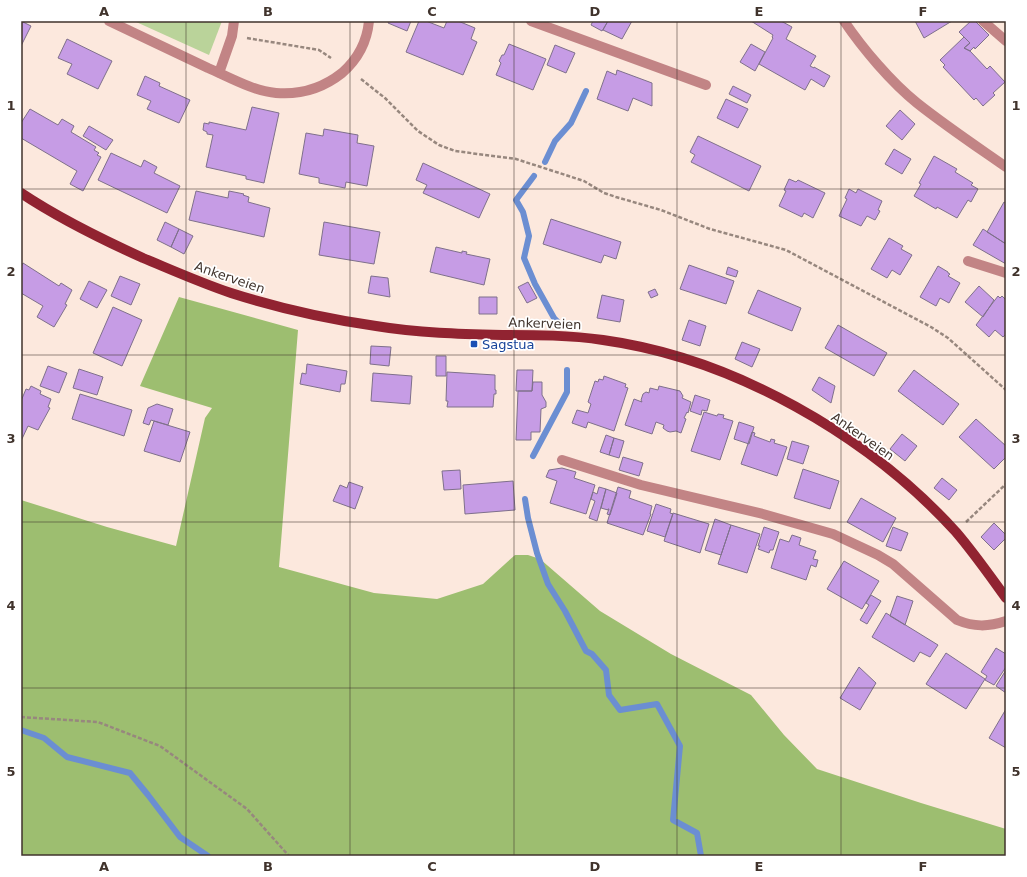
<svg xmlns="http://www.w3.org/2000/svg" width="1027" height="877" viewBox="0 0 1027 877" font-family="'DejaVu Sans',sans-serif">
  <rect width="100%" height="100%" fill="#fce8dd"/>
  <path fill="#bad39a" d="M134,21H222L209,55Z"/>
  <path fill="#9dbe70" d="M179,297L298,330L279,567L374,593L437,599L483,584L515,555H528L540,559L600,611L671,654L751,695L784,735L817,769L921,803L1006,829V856H21V500L107,527L176,546L205,418L212,408L140,386Z"/>
  <g fill="none" stroke-linecap="round" stroke-linejoin="round">
    <path stroke="#6b8ed2" stroke-width="6" d="M545,162L555,141L571,123L586,91
      M534,176L516,200L523,212L529,236L524,258L535,284L554,318L557,321
      M533,456L567,392V370
      M525,499L528,518L537,553L548,584L565,611L586,651L592,654L606,670L609,695L620,710L657,704L680,746L673,820L697,833L701,856
      M21,730L44,738L67,757L130,773L148,795L180,837L208,856"/>
  </g>
  <path fill="#c69ce5" stroke="#7f708b" d="M21,21L31,26L21,46Z
    M389,21H411L407,31L388,23Z
    M419,21H426L444,28L447,21H458L475,28L471,39L477,42L463,75L406,52Z
    M593,21H608L602,31L591,25Z
    M608,21H632L622,39L603,30Z
    M751,21H781L792,27L786,39L816,56L810,66L814,68V67L830,76L824,87L811,79L805,90L759,64L773,38L772,37L773,35Z
    M915,21H952L924,38Z
    M971,21H975L989,35L975,49L974,47L970,51L964,48L970,43L959,32Z
    M964,37L970,43L964,48L970,51L987,69L990,66L1005,82L993,93L995,95L983,106L976,98L974,100L943,67L945,65L940,60Z
    M67,39L112,61L98,89L67,74L72,64L58,58Z
    M509,44L546,59L533,90L496,75L501,63L499,61L502,55H504Z
    M751,44L765,52L755,71L740,62Z
    M555,45L575,53L566,73L547,65Z
    M617,70L652,83V106L633,98L628,111L597,99L607,71L616,75Z
    M145,76L160,83L159,86L190,100L179,123L147,109L151,101L137,95Z
    M733,86L751,95L747,103L729,94Z
    M726,99L748,109L738,128L717,118Z
    M252,107L279,113L264,183L246,179V176L206,167L213,135L207,134V132L203,130L204,123L209,124V122L246,130Z
    M30,109L58,125L62,119L74,126L71,132L96,147L94,150L99,153L97,155L101,157L83,191L70,184L77,171L21,138V123Z
    M900,110L915,124L902,140L886,126Z
    M89,126L113,140L106,150L83,136Z
    M324,129L358,135L357,143L374,146L367,186L346,182L345,188L319,183V178L299,174L306,133L323,136Z
    M698,136L761,166L749,191L691,162L695,155L690,152Z
    M894,149L911,159L902,174L885,164Z
    M111,153L141,167L144,160L157,167L154,173L180,186L167,213L98,180Z
    M934,156L957,169L955,172L973,183L971,185L978,189L971,202L968,200L957,218L937,207L936,209L914,196L921,184L919,183Z
    M423,163L490,194L479,218L423,193L427,185L416,180Z
    M789,179L796,182L798,180L825,193L813,218L804,213L802,217L779,206L786,191L784,190Z
    M849,189L856,193L858,189L882,201L878,210L880,211L875,220L867,216L861,226L839,216L847,199L845,198Z
    M196,191L228,198L229,191L244,194L243,195L249,197L248,202L270,208L264,237L189,220Z
    M1004,202L1006,203V244L987,232Z
    M551,219L621,242L616,259L604,255L601,263L543,244Z
    M165,222L179,229L171,247L157,240Z
    M324,222L380,232L374,264L319,255Z
    M179,229L193,236L184,254L171,247Z
    M983,229L1006,244V264L973,245Z
    M889,238L903,246L901,249L912,255L900,275L892,270L887,278L871,269Z
    M436,247L462,253V251L467,252L466,254L490,259L484,285L430,272Z
    M23,263L59,286L61,283L72,290L65,304L67,305L54,327L37,317L43,306L21,293V267Z
    M689,265L734,281L726,304L680,289Z
    M938,266L948,272V273L950,274L948,276L960,283L949,303L940,298L936,306L920,297Z
    M728,267L738,271L736,277L726,274Z
    M120,276L140,284L131,305L111,296Z
    M371,276L388,278L390,297L368,293Z
    M89,281L107,290L97,308L80,299Z
    M528,282L537,298L527,303L518,287Z
    M979,286L994,300L983,317L965,302Z
    M655,289L658,295L651,298L648,292Z
    M758,290L801,308L792,331L748,313Z
    M602,295L624,300L620,322L597,318Z
    M998,296L1000,298L1002,296L1006,300V334L1003,337L995,330L989,337L976,325Z
    M479,297H497V314H479Z
    M113,307L142,320L122,366L93,353Z
    M689,320L706,326L700,346L682,340Z
    M838,325L887,353L874,376L825,348Z
    M742,342L760,349L752,367L735,359Z
    M371,346L391,347L389,366L370,364Z
    M436,356H446V376H436Z
    M307,364L347,371L345,384H341L340,392L300,384L302,373L306,374Z
    M48,366L67,373L59,393L40,386Z
    M79,369L103,377L97,395L73,388Z
    M517,370H533L532,391H516Z
    M914,370L959,404L943,425L898,391Z
    M447,372L495,375V390H496V394H494L493,407H447L448,401H446Z
    M373,373L412,376L410,404L371,401Z
    M604,376L626,384L625,387L628,388L614,431L588,422L586,428L572,423L577,410L588,413L591,404L588,402L595,381L598,382L599,379L603,380Z
    M819,377L835,386L831,403L812,390Z
    M533,382H542V395L546,402V407L541,409L540,432H531V440H516L518,391H532Z
    M31,386L41,391L40,394L51,399L48,407L50,408L38,430L28,426L21,441V401L26,389L29,390Z
    M659,386L680,391L683,396L682,398L691,402L688,413L687,412L684,418L686,419L681,433L676,431L670,432L667,431L663,428L664,425L656,422L652,434L625,425L634,399L642,402L641,400L643,394L646,392L649,393L650,388L658,390Z
    M80,394L132,410L124,436L72,419Z
    M695,395L710,400L707,411L702,410L701,415L690,411Z
    M157,404L173,409L168,425L154,421L151,420L149,425L143,423L148,408Z
    M704,412L717,416L718,414L724,415L723,418L733,421L720,460L691,451Z
    M976,419L1006,446V457L994,469L959,437Z
    M154,421L190,432L180,462L144,451Z
    M739,422L754,427L749,444L734,439Z
    M752,432L755,433L754,436L770,442L771,439L775,440L774,443L787,447L777,476L741,464Z
    M902,434L917,446L905,461L890,449Z
    M606,435L614,438L609,455L600,452Z
    M614,438L624,441L619,458L609,455Z
    M792,441L809,446L803,464L787,459Z
    M623,457L643,463L639,476L619,470Z
    M562,468L576,472L574,478L595,485L586,514L550,503L557,481L546,477L549,470Z
    M803,469L839,481L830,509L794,498Z
    M460,470L461,489L444,490L442,471Z
    M942,478L957,490L949,500L934,488Z
    M513,481L515,510L465,514L463,485Z
    M349,482L363,487L355,509L333,501L340,485L347,488Z
    M599,487L606,489L597,521L589,518L595,501L591,499L593,492L597,494Z
    M618,487L631,491L629,498L652,506L650,514H651L643,535L607,523Z
    M606,489L617,493L610,515L607,514L609,509H608V510L601,508Z
    M861,498L896,518L883,542L847,522Z
    M656,504L671,509L670,513L673,514L665,537L647,531Z
    M673,513L709,524L700,553L664,541Z
    M715,519L731,525L721,555L705,550Z
    M994,523L1006,535V538L994,550L981,537Z
    M731,525L760,534L747,573L718,564Z
    M764,527L779,532L773,550H770L769,553L758,549L760,546H758Z
    M893,527L908,533L901,551L886,546Z
    M792,535L801,538L799,545L816,551L813,559L818,560L816,567L811,565L806,580L771,568L780,539L789,542Z
    M844,561L879,581L862,609L827,589Z
    M871,595L881,601L867,624L860,620L869,605L866,603Z
    M897,596L913,601L905,625L890,616Z
    M886,613L938,645L930,657L920,652L914,662L872,637Z
    M996,648L1006,654V667L994,685L985,680L987,676L981,672Z
    M946,653L985,679L966,709L926,684Z
    M859,667L876,683L860,710L840,698Z
    M1006,670V693L996,686Z
    M1006,709V748L989,738Z"/>
  <g fill="none" stroke-linecap="round" stroke-linejoin="round">
    <path stroke="#97877e" stroke-width="2.5" stroke-dasharray="4 2" stroke-linecap="butt" d="M247,38L319,50L331,58
      M361,79L385,98L418,131L439,145L455,151L516,159L584,181L604,193L616,197L661,210L710,229L786,250L931,327L948,338L1006,390
      M966,522L1006,484
      M21,717L98,722L160,746L247,809L289,856"/>
    <path stroke="#c28485" stroke-width="10" d="M109,21C142,37 175,52 208,68C229,77 253,91 276,93C300,95 323,88 342,73C358,59 367,42 369,21
      M531,21L706,85
      M844,21C863,49 891,82 917,103C946,126 976,146 1006,167
      M983,21L1006,41
      M219,73L232,36L234,21
      M968,261L1006,273
      M562,460L641,485L763,514L833,534L878,555L893,564L957,620C974,627 988,627 1006,621"/>
    <path stroke="#912331" stroke-width="10" d="M21,193C60,219 101,239 143,258C172,270 201,283 231,293C278,308 327,319 376,326C418,333 461,334 503,335C536,335 570,335 603,340C733,358 868,435 956,532C974,553 990,576 1006,598"/>
  </g>
  <path fill="none" stroke="#40332c" stroke-width="1" stroke-opacity="0.55" d="M186,21V856M350,21V856M514,21V856M677,21V856M841,21V856M21,189H1006M21,355H1006M21,522H1006M21,688H1006"/>
  <rect fill="#1a4fb4" stroke="#fff" stroke-width="1.5" x="470" y="340" width="8" height="8" rx="2"/>
  <g text-anchor="middle" stroke-width="3.5" stroke-linejoin="round" paint-order="stroke">
    <g font-size="13" fill="#40332c" stroke="#fff">
      <text transform="translate(230 277) rotate(19)" y="5">Ankerveien</text>
      <text transform="translate(545 323) rotate(2)" y="5">Ankerveien</text>
      <text transform="translate(863 436) rotate(35)" y="5">Ankerveien</text>
    </g>
    <g font-size="13" fill="#164399" stroke="#fff" text-anchor="start">
      <text x="482" y="349">Sagstua</text>
    </g>
  </g>
  <rect width="1027" height="877" fill="none" stroke="#ffffff" stroke-width="44"/>
  <rect x="22" y="22" width="983" height="833" fill="none" stroke="#40332c" stroke-width="1.5"/>
  <g font-size="13" text-anchor="middle" font-weight="bold" fill="#40332c">
    <text x="104" y="16">A</text>
    <text x="268" y="16">B</text>
    <text x="432" y="16">C</text>
    <text x="595" y="16">D</text>
    <text x="759" y="16">E</text>
    <text x="923" y="16">F</text>
    <text x="11" y="110">1</text>
    <text x="1016" y="110">1</text>
    <text x="11" y="276">2</text>
    <text x="1016" y="276">2</text>
    <text x="11" y="443">3</text>
    <text x="1016" y="443">3</text>
    <text x="11" y="610">4</text>
    <text x="1016" y="610">4</text>
    <text x="11" y="776">5</text>
    <text x="1016" y="776">5</text>
    <text x="104" y="871">A</text>
    <text x="268" y="871">B</text>
    <text x="432" y="871">C</text>
    <text x="595" y="871">D</text>
    <text x="759" y="871">E</text>
    <text x="923" y="871">F</text>
  </g>
</svg>
